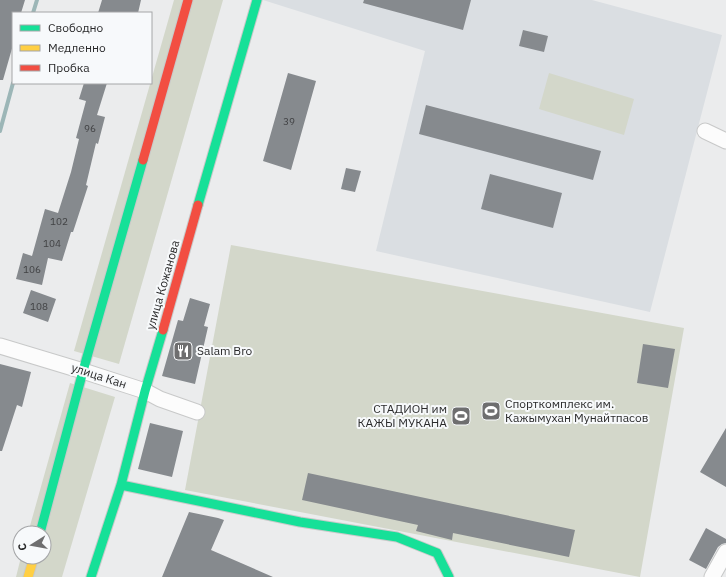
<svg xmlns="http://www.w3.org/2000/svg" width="726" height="577" viewBox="0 0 726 577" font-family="'IBM Plex Sans',sans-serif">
  <rect width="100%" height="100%" fill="#ebeced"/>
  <path fill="#dadee2" d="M263,0H592L722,35L650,312L376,251L425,51Z"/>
  <path fill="#d3d7ca" d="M174,0H223L119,364L74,351Z
    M549,73L634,99L624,135L539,109Z
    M231,245L684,328L640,577L185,490Z
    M70,383L115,397L62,577H16L21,557H44V533H28Z"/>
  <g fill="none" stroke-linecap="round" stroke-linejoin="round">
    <path stroke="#9cb6b7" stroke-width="4" d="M33,13L37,0
      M0,131L13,83"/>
  </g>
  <path fill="#868a8e" d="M0,0H25L21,13H13V45L3,80H0Z
    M102,0H141L138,13H98Z
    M364,0H471L463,30L363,3Z
    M523,30L548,36L544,52L519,46Z
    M288,73L316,81L291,170L263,161Z
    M84,83H107L97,115L105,117L98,144L96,143L86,185L88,186L73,232H71L62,261L48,258L42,285L16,279L23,253L32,256L45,209L58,213L71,172L79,139L76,138L86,101L79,99Z
    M426,105L601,151L593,180L419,134Z
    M346,168L361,171L355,192L341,189Z
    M490,174L562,193L553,228L481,209Z
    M31,290L56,299L48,322L23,313Z
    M190,298L210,304L204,326L208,327L195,384L162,376L178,320L183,321Z
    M643,344L675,349L668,388L637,383Z
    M0,364L31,372L22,407L17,405L2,451H0Z
    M150,423L183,431L172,477L138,469Z
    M726,428V487L700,472Z
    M308,473L575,530L569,557L453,533L452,540L416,531L418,525L302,500Z
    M189,512L218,518L224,520L211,550L273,577H162Z
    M706,528L726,539V543L722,544L718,547L706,569L689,560Z"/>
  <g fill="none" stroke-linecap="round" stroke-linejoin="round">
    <g stroke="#c8c9c9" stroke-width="17">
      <path id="street" d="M705,131L726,141
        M0,346L83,371L145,391L160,399L197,412
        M712,577L726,552"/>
    </g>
    <g stroke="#c8c9c9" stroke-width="11">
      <path id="fast" d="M198,205L257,0
        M121,485L300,522L397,537L437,553L449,577
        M40,533L83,371L143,160
        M91,577L121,485L145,391L163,330"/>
    </g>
    <g stroke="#c8c9c9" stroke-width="11">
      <path id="slow" d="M28,577L34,557"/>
    </g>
    <g stroke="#c8c9c9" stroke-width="11">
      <path id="jam" d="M143,160L188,0
        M163,330L198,205"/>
    </g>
    <use href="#street" stroke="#fcfcfc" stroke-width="15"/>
    <use href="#fast" stroke="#16e098" stroke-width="9"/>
    <use href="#slow" stroke="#ffcf43" stroke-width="9"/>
    <use href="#jam" stroke="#f24e42" stroke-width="9"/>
  </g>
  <defs>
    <g id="restaurant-square" transform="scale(1)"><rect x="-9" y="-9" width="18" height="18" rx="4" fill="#6e6e6f" stroke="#f7f9fb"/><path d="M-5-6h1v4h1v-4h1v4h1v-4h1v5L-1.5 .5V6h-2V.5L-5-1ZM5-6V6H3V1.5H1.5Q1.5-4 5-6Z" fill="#fff"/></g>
    <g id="stadium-square" transform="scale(1)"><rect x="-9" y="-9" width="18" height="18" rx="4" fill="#6e6e6f" stroke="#f7f9fb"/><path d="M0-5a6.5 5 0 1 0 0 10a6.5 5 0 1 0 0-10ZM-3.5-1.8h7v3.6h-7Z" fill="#fff"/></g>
  </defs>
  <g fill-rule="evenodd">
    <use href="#restaurant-square" x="183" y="351"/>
    <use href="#stadium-square" x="491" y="411"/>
    <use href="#stadium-square" x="461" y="416"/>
  </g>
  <g text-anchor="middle" stroke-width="4" stroke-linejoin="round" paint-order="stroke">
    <g font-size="10" fill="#414244">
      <text x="289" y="125">39</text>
      <text x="90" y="132">96</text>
      <text x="59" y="225">102</text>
      <text x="52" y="247">104</text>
      <text x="32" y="273">106</text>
      <text x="39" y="310">108</text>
    </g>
    <g font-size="12" fill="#2a2a2b" stroke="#f7f9fb">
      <text transform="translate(163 285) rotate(-74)" y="4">улица Кожанова</text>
      <text transform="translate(99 376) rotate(18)" y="4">улица Кан</text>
    </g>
    <g font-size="12" fill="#2a2a2b" stroke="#f7f9fb" text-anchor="start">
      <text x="197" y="355">Salam Bro</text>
      <text x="505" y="408">Спорткомплекс им.<tspan x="505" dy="14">Кажымухан Мунайтпасов</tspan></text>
      <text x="447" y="413" text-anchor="end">СТАДИОН им<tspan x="447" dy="14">КАЖЫ МУКАНА</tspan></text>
    </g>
  </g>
  <rect x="12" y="12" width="140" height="72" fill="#f7f9fb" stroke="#a5a6a8"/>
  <rect x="20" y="25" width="20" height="6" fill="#16e098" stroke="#a5a6a8"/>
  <text x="48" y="32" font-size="12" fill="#2a2a2b">Свободно</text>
  <rect x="20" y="45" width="20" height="6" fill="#ffcf43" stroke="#a5a6a8"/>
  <text x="48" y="52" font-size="12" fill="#2a2a2b">Медленно</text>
  <rect x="20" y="65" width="20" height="6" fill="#f24e42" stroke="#a5a6a8"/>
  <text x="48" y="72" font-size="12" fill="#2a2a2b">Пробка</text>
  <g transform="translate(32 545) rotate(259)"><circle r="19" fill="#f7f9fb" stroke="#a5a6a8"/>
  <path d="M0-3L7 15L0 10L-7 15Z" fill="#6e6e6f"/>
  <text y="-6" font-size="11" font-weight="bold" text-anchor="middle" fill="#2a2a2b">С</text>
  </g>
</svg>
